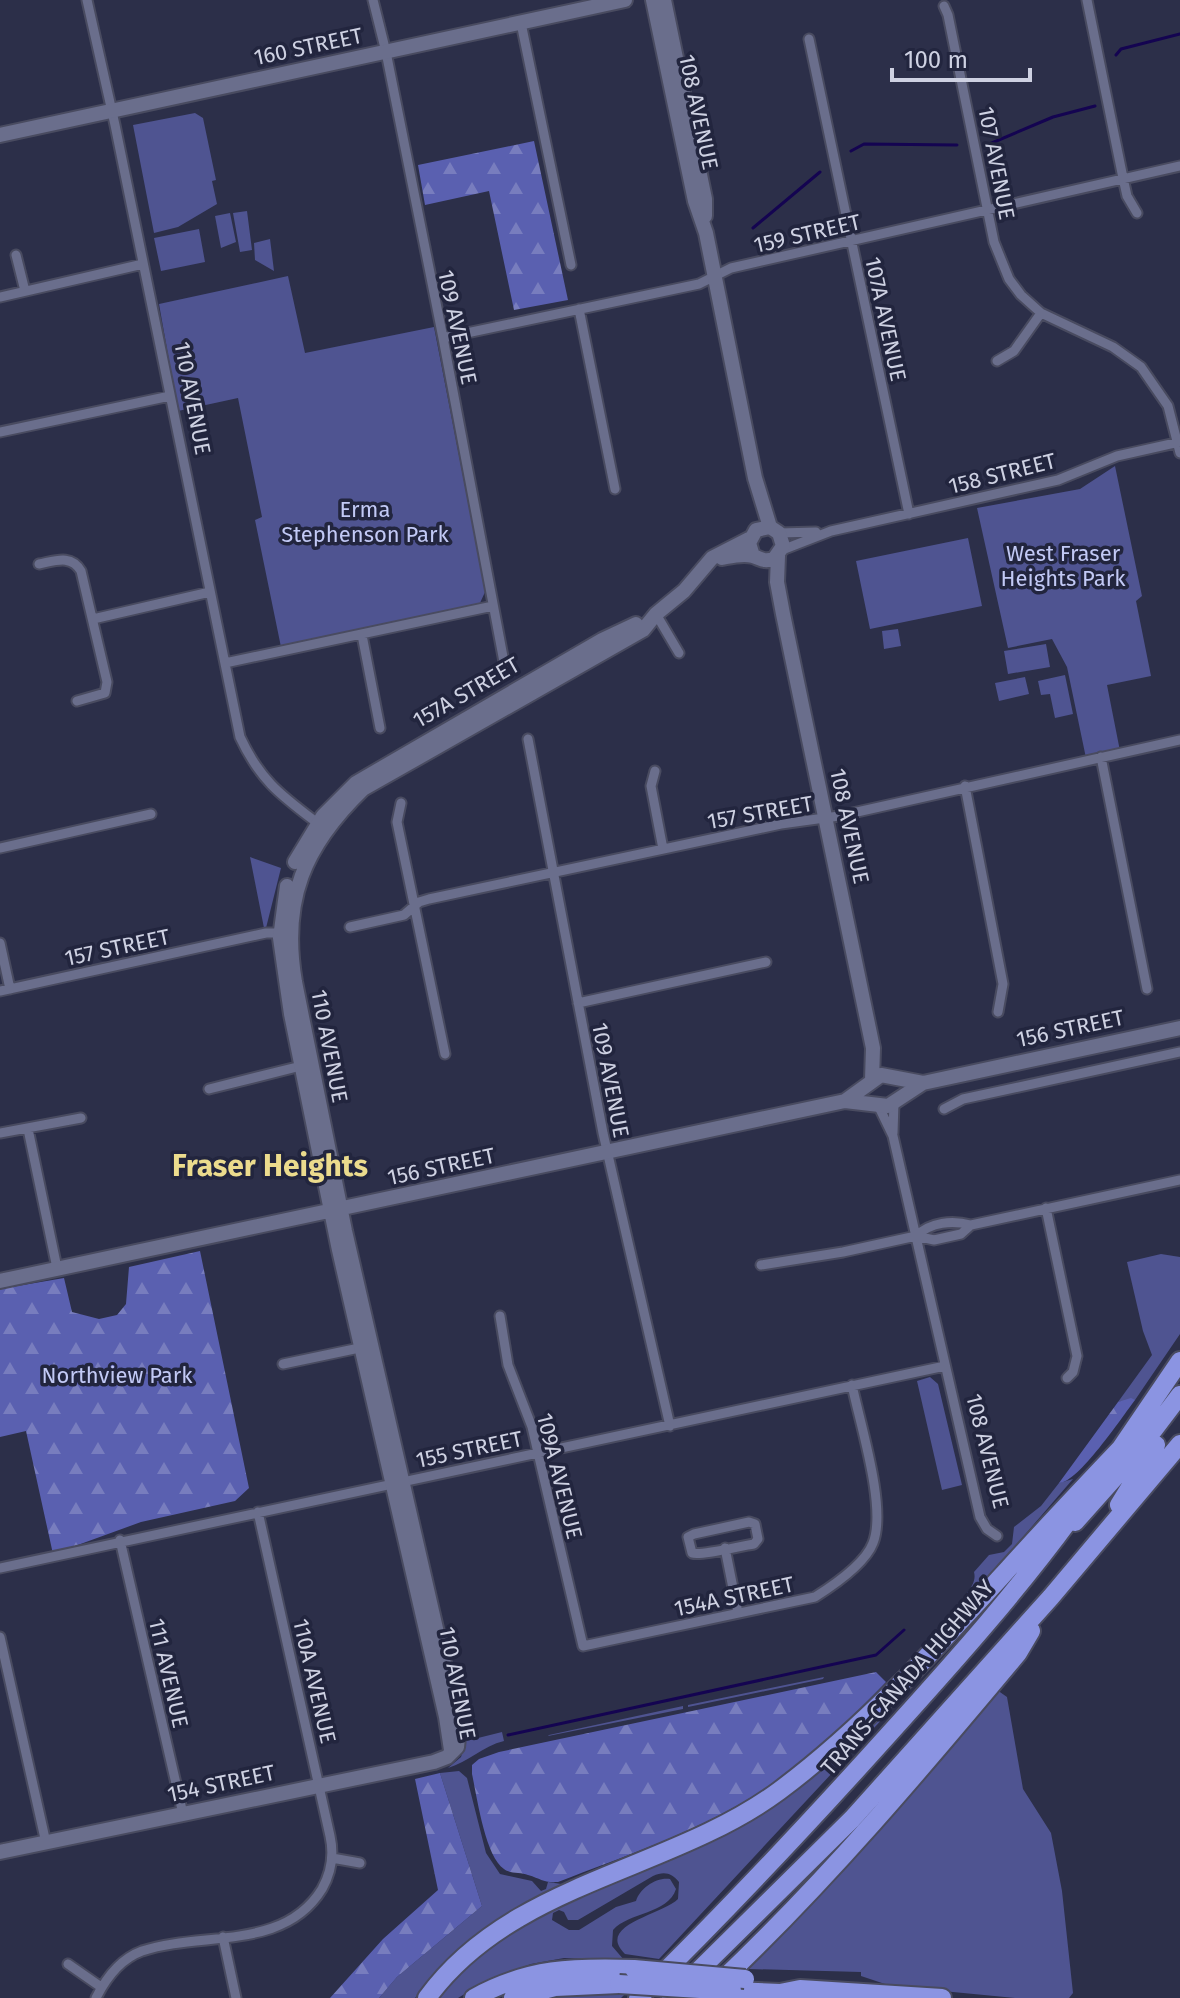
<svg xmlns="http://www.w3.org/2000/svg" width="1180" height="1998" viewBox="0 0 1180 1998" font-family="'Fira Sans',sans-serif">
  <defs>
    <pattern id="forest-firs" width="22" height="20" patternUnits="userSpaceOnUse" patternTransform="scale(2)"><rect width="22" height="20" fill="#5a60b0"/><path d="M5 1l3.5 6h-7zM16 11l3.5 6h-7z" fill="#787dbe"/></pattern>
  </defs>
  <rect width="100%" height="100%" fill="#2c2f49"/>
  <path fill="#4f5491" d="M195,113L203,118L216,180L212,181L217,204L178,227L154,233L133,125Z
    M247,211L252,250L240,252L233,213Z
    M230,213L236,242L221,248L215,216Z
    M199,229L205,262L161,271L154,238Z
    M270,239L274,271L255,260L254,243Z
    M288,276L305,353L434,327L476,543L485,592L480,603L281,647L255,520L262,517L238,398L178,411L159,304Z
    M1115,466L1142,596L1136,601L1151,676L1107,685L1120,751L1086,758L1067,667L1052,639L1008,648L977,508L1080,489Z
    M968,538L982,606L870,629L856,561Z
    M898,629L901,646L884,649L882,631Z
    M1046,644L1050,667L1008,674L1004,651Z
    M1065,675L1073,714L1055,718L1050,694L1041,695L1038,681Z
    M1025,677L1029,694L999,701L995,683Z
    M250,857L281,868L266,928H264Z
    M1161,1254L1180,1257V1334L1135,1400L1118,1402L1152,1355L1143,1331L1127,1262Z
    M930,1377L938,1384L962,1485L942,1490L917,1381Z
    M1073,1479L958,1612C960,1596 978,1587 974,1572L989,1555L1004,1552L1012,1544L1014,1527L1041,1506L1059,1483Z
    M824,1677L823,1679L688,1707V1705Z
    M997,1690L1007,1697L1023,1789L1051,1833L1062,1891L1073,1993L1069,1998H1015L891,1986L861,1976V1972L749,1969L858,1855Z
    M683,1706V1709L548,1736L549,1735Z
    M887,1714L659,1959L625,1954C595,1925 662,1915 678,1899L679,1882C672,1873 664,1871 653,1876L578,1920H568L564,1912L559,1910L553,1913L552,1920L569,1930H579L616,1907L636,1901C640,1888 656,1877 670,1879L676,1889C668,1914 629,1912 613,1930L612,1946L624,1960L564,1958L531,1964L489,1979L458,1998H436L472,1962L524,1925L797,1787Z
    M502,1732L504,1741C483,1746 468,1762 448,1768L461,1757L466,1741Z
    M459,1771L467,1778L486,1853L500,1874L532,1881L541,1891L546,1889L548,1882L568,1885L447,1962L415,1998H379L397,1977L482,1906L440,1773Z
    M627,1992L621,1998H531L545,1994Z"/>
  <path fill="url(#forest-firs)" d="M534,141L568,300L514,310L489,191L425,205L418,165Z
    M200,1251L249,1488L235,1501L141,1522L53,1554L26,1431L0,1437V1289L64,1278L72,1312L99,1319L117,1315L126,1304L129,1267Z
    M1131,1398L1135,1400C1122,1417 1078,1483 1059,1483L1118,1402Z
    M876,1672L886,1682C846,1723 804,1766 755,1795C694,1833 625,1856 558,1882C543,1883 542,1879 528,1875C521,1872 510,1874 504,1869C485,1856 477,1797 472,1774V1765L479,1759L499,1752Z
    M440,1773L482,1906L397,1977L379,1998H330L383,1939L438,1890L415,1779Z"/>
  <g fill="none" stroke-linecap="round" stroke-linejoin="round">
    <path stroke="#140451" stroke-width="3" d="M1116,55L1121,49L1180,34
      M987,145L1053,117L1095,106
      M851,151L864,144L957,145
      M753,228L820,172
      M508,1735L876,1655L904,1630"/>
    <g stroke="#494b60" stroke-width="13">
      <path id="street" d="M87,0L115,125L240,737C261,782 282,796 320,825
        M373,0L386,52L443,338L504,662
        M1087,0L1123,178L1127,196L1137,213
        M944,6L948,15L994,242L1009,279L1021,295L1041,313L1113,347L1141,367L1168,406L1180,453
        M521,23L571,265
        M809,39L909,514
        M16,255L25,291
        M0,297L143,264
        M579,309L615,489
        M443,338L699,284L731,268L1180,166
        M997,361L1014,351L1041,313
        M0,432L170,396
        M779,533L816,532
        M782,550L831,531L1058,480L1117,456L1180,442
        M39,564C55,561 71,554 81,571L107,682L105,693L77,701
        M656,614L679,653
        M93,619L210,592
        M362,635L380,728
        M225,663L493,606
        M528,739L603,1133L670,1426
        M1101,757L1147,989
        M655,771L651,786L663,849
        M965,786L1003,984L998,1012
        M401,803L397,822L445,1054
        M0,848L151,814
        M350,927L404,915L419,902L429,899L781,824L839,816L1180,740
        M0,943L10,989
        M0,991L266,933H286
        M578,1003L766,962
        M209,1089L301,1066
        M878,1105L893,1136L980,1517L987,1529L997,1536
        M944,1109L963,1099L1180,1052
        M28,1129L57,1268
        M0,1133L81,1118
        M893,1133L894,1102
        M1046,1208L1077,1356L1073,1372L1067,1378
        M916,1236C931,1222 952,1220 971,1225L1180,1180
        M761,1265L843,1252L916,1236L934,1240L961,1234L971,1225
        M500,1316L508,1365L532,1427L583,1646
        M283,1364L364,1347
        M749,1522L755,1524L758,1539L754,1544C740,1546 701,1556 692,1553L688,1537L694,1534Z
        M120,1540L183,1814
        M725,1548L738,1613
        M0,1568L945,1366
        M0,1637L46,1843
        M583,1646L815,1597C834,1585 865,1564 873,1543C887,1508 860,1424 852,1385
        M332,1858L360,1863
        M223,1937L236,1998
        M68,1964L101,1987
        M96,1998C106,1978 120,1959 142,1951C203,1931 284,1951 322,1889C331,1873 334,1854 330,1836L258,1512"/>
    </g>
    <g stroke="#494b60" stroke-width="18">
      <path id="secondary" d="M653,0L695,201L706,233L755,478L770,527
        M664,0L705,199V216
        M0,135L625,0
        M778,556L777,582L783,614L873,1048L872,1080
        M722,558C732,556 743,553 753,556C762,559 763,562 774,559L783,546L779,533L770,527L756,530L749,543L753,556
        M295,862L323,816L356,783L602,640L636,624
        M287,886L280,938L291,1014L339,1250L446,1717L451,1750
        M845,1101L881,1075L923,1083
        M0,1281L845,1101L888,1106L923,1083L1180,1028
        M0,1852L434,1762L447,1757L457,1747L459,1729L345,1231L295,982C281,900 304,846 363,789L643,630L656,614L684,591L712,558L749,539"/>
    </g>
    <g stroke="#494b60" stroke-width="22">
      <path id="highway" d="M1114,1458L1180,1361
        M1119,1505L1156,1445
        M1075,1522L1133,1457L1180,1395
        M717,1985C826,1882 922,1768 1018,1653L1031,1631
        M732,1991L780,1993L800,1989L942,1998
        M427,1998C511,1882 669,1872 779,1791C865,1727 937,1647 1009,1568C1046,1527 1083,1488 1121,1448
        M474,1998C528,1968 574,1967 634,1969
        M513,1998L555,1987L619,1984
        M638,1998C725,1913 809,1823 890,1733C956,1660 1021,1587 1078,1508
        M671,1998L852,1819L1051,1597L1180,1444"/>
    </g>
    <use href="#street" stroke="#6a6e8c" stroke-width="9"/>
    <use href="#secondary" stroke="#6a6e8c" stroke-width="14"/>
    <use href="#highway" stroke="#8b94e2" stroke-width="18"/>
    <g stroke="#494b60" stroke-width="22" stroke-linecap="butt">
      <path id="highway-bridge" d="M634,1969L745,1979
        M619,1984L732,1991"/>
    </g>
    <use href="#highway-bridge" stroke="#8b94e2" stroke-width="18"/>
  </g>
  <g text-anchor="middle" stroke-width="7" stroke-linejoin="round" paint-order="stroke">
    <g font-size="22" fill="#ced1e2" stroke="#22253e">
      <text transform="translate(308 46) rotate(-12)" y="8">160 STREET</text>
      <text transform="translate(699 112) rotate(78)" y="8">108 AVENUE</text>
      <text transform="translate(997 163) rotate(79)" y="8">107 AVENUE</text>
      <text transform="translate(807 233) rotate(-13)" y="8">159 STREET</text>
      <text transform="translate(886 319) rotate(78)" y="8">107A AVENUE</text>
      <text transform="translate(458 327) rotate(78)" y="8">109 AVENUE</text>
      <text transform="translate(193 398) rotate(79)" y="8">110 AVENUE</text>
      <text transform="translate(1002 473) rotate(-14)" y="8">158 STREET</text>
      <text transform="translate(466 692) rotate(-30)" y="8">157A STREET</text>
      <text transform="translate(760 812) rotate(-10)" y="8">157 STREET</text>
      <text transform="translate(850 826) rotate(78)" y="8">108 AVENUE</text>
      <text transform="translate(117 947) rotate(-12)" y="8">157 STREET</text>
      <text transform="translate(1070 1028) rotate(-12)" y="8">156 STREET</text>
      <text transform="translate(330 1046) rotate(79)" y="8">110 AVENUE</text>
      <text transform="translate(611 1080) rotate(79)" y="8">109 AVENUE</text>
      <text transform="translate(441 1166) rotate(-12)" y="8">156 STREET</text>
      <text transform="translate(469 1449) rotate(-12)" y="8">155 STREET</text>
      <text transform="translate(988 1451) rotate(76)" y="8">108 AVENUE</text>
      <text transform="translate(560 1476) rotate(76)" y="8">109A AVENUE</text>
      <text transform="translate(734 1596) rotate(-12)" y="8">154A STREET</text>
      <text transform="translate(169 1673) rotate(77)" y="8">111 AVENUE</text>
      <text transform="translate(907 1677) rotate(-49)" y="8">TRANS-CANADA HIGHWAY</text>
      <text transform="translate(315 1681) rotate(77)" y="8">110A AVENUE</text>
      <text transform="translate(458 1683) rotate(79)" y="8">110 AVENUE</text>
      <text transform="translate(221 1783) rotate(-12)" y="8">154 STREET</text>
    </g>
    <g font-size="22" fill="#c2c9f5" stroke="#22253e">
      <text x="365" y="517">Erma<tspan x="365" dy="25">Stephenson Park</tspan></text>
      <text x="1063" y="561">West Fraser<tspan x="1063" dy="25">Heights Park</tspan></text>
      <text x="117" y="1383">Northview Park</text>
    </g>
    <g font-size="30" font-weight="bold" fill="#ebdb8d" stroke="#22253e">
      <text x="270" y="1176">Fraser Heights</text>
    </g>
  </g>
  <path d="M892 68v12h138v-12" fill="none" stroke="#ced1e2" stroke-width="4"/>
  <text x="904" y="68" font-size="24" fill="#ced1e2" stroke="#22253e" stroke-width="6" paint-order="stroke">100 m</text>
</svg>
